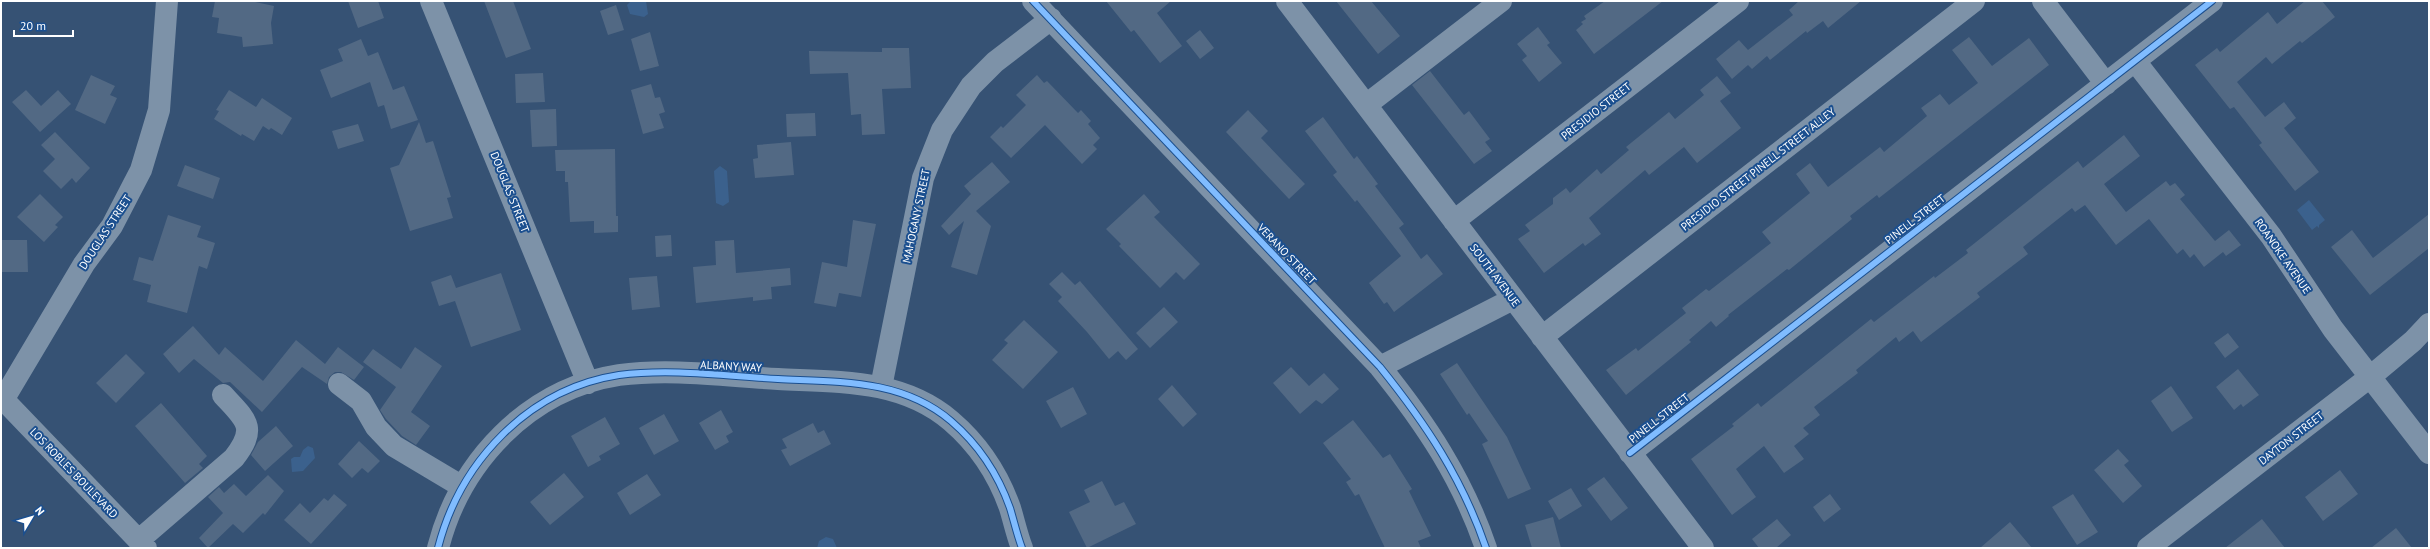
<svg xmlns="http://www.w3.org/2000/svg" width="2430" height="549" viewBox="0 0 2430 549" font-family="'PT Sans',sans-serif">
  <rect width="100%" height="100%" fill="#365274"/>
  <path fill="#3b618d" d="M631,1H646L648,14L644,17L630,14L627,5Z
    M720,166L727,171L729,202L723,206L716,203L714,171Z
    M2309,200L2325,220L2319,225V228L2317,226L2312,230L2297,210Z
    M308,446L313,448L315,458L303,471L292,472L291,459L294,457H300L303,450Z
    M826,537L833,539L837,548H817L819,541Z"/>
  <path fill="#526984" d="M215,1H250L274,6L271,23L273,44L243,47L242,37L217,33L219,18L212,17Z
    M348,1H378L384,18L358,28Z
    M484,1H513L531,49L506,58Z
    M1106,1H1171L1157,13L1182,46L1160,63L1134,30L1131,32Z
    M1336,1H1371L1400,36L1378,54Z
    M1605,1H1663L1594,54L1576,30L1583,24L1581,22L1586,19L1584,16Z
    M1799,1H1861L1828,28L1823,21L1807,33L1806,31L1770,60L1767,56L1752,69L1748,65L1732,79L1716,59L1739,40L1748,50L1793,15L1789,10Z
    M2305,1H2322L2335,17L2302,43L2300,41L2272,64L2266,57L2237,82L2265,117L2284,102L2296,118L2284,128L2319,172L2295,191L2259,145L2262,143L2234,107L2230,109L2195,65L2217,48L2220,52L2268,12L2277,24Z
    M616,5L624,30L608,35L600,11Z
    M1538,27L1550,43L1547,45L1562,63L1539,82L1522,60L1527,56L1517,44Z
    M1200,30L1214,48L1200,59L1186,41Z
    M650,32L659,66L640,71L631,39Z
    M1969,37L1992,66L2029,38L2049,65L1879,198L1877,195L1850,216L1852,219L1789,270L1787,269L1728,315L1729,316L1716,327L1711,321L1689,340L1691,342L1626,395L1606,370L1636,348L1638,351L1686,313L1682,308L1706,289L1709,291L1771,243L1762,232L1810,193L1796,174L1810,163L1828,187L1880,147L1884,152L1927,116L1921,108L1940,94L1949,105L1978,83L1952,50Z
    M361,39L368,56L378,52L393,90L404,86L418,120L391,129L384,105L378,107L370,82L331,98L320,70L343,61L338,49Z
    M882,48H909L911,88L882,89L885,134L862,135L861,114L851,115L848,73L810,74L809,51L882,52Z
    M1430,71L1464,115L1469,111L1490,139L1485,142L1492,151L1474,164L1412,85Z
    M543,73L545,102L516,103L515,74Z
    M91,75L115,86L110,95L117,98L105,124L75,110Z
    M1037,75L1044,83L1047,81L1078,113L1081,110L1091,121L1088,124L1100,138L1093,145L1097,149L1082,164L1045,125L1011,158L990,137L1001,126L1003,128L1026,105L1016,95Z
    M1717,76L1731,93L1720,101L1741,128L1697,163L1684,147L1649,175L1645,170L1589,218L1601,234L1585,246L1583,243L1544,273L1518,239L1530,231L1525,225L1553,204V198L1566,188L1570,193L1597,169L1601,174L1629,150L1626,147L1669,112L1675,119L1704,95L1700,90Z
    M651,84L655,98L660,97L665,112L659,114L664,128L643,134L631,90Z
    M26,90L41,106L58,90L71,104L40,132L12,102Z
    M229,90L256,107L262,98L292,118L282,135L271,128L269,130L263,126L254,141L242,134L241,136L214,119L219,111L216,110Z
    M556,109L557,146L532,147L530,110Z
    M1248,110L1268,131L1261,138L1305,184L1289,199L1226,132Z
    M815,113L816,136L787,137L786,114Z
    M1323,117L1354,159L1357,156L1378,184L1375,186L1404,224L1399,228L1421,259L1427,254L1443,274L1394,312L1387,302L1384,304L1369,283L1401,256L1357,200L1355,202L1333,175L1337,172L1305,131Z
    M419,122L426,143L433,141L451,197L447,198L453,218L410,231L390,168L399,165Z
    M358,124L364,141L338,149L332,131Z
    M55,132L90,168L76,183L72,178L61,189L43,171L55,159L41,145Z
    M2124,135L2140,156L2104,184L2126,212L2166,181L2170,186L2175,183L2185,195L2180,199L2215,241L2229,230L2241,245L2226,256L2223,252L2204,267L2194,254L2190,258L2183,249L2177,254L2149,219L2116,245L2085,205L2075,212L2072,208L2023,247L2028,254L1977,293L1980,297L1921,342L1913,331L1899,342L1896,337L1856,370L1858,373L1814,407L1820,415L1803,428L1809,434L1794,446L1804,459L1784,473L1764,446L1736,469L1756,497L1732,515L1691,459L1734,426L1732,424L1758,403L1761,407L1871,319L1874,322L1934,276L1935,278L1968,253L1966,250L2078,161L2083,168Z
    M791,142L794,175L755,178L753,159L758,158L757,145Z
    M615,149L616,216H618V232L594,233V221L570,222L568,182H565V171H556L555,150Z
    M992,162L1010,182L976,211L991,226L977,275L951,267L964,221L949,235L941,226L971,194L964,186Z
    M185,165L220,178L213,199L177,186Z
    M40,194L63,217L55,225L58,227L44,242L17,217Z
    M1144,194L1160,212L1154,217L1200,264L1184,280L1176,272L1160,288L1119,246L1121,244L1106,229Z
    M2429,214V248L2370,295L2331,247L2352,230L2373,258Z
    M168,215L201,226L197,237L215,243L207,269L199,266L187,313L147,302L151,285L133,280L139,257L153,261Z
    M853,220L876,224L861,297L839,293L836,307L814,303L822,262L847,267Z
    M671,235L672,256L656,257L655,236Z
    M1,240H27L28,272H1Z
    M734,240L736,273L790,268L791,285L771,287L772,299L753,301V297L696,303L693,267L716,265L715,241Z
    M1062,272L1075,285L1080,281L1138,349L1126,360L1118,351L1109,359L1087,332L1058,301L1062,297L1049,284Z
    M501,273L521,330L471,347L455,301L439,306L431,282L451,275L456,288Z
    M657,276L660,307L632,310L629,278Z
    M1164,307L1178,322L1150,348L1136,333Z
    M1024,320L1058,352L1023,389L992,360L1008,343L1004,340Z
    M193,326L219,355L225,347L263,381L296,340L325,364L338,347L364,367L354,380L341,372H335L329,377L327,384L302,367L262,412L230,382L223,383L194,359L179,373L163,354Z
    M2228,333L2239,347L2225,358L2214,343Z
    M415,347L442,366L411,412L430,426L416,445L402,436L386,419L380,410L396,387L363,362L373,349L401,369Z
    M126,354L145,373L116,403L96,383Z
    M1457,363L1507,437L1531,489L1508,499L1482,444L1488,441L1469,413L1467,415L1440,374Z
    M1291,367L1309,386L1324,373L1339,389L1322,404L1316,400L1300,414L1273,383Z
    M2238,369L2259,395L2243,407L2241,404L2234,410L2216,387Z
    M1172,385L1197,414L1183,427L1158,399Z
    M2171,386L2193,418L2172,432L2151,401Z
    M1073,387L1087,414L1061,428L1046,401Z
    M161,403L207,456L199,464L203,468L185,483L135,426Z
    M721,410L733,432L726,436L729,442L715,450L699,423Z
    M664,414L679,441L654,455L639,428Z
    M605,417L620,444L599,456L601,460L588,467L571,436Z
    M1353,420L1383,458L1390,454L1412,489L1409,491L1431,536L1418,541L1421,548H1385L1359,494L1355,496L1346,482L1351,479L1323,443Z
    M813,423L818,433L824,430L831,444L790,466L781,450L787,448L782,439Z
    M276,426L293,446L265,471L251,455L258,442Z
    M359,441L380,461L368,473L362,468L352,478L338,464Z
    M2118,449L2129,461L2124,465L2142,486L2123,503L2094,470Z
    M2340,470L2358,494L2323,521L2305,497Z
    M564,473L584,497L550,525L530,502Z
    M647,474L661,495L630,515L617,493Z
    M268,475L284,491L265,515L263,513L243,533L233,524L208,548L199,538L223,513L208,497L219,487L224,493L234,484L246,496Z
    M1604,477L1628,508L1611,521L1587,489Z
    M1102,481L1115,506L1124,502L1136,524L1087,548L1069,512L1090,502L1084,490Z
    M1571,488L1582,506L1559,520L1548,501Z
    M334,494L347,505L311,544L284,520L300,503L310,513L324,498L328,501Z
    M1830,494L1841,509L1824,522L1813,507Z
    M2073,494L2098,532L2077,545L2052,507Z
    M1553,517L1561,548H1532L1525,525Z
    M1777,519L1791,535L1776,548H1759L1752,539Z
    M2262,519L2285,548H2225Z
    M2010,522L2032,548H1980Z
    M2396,528L2412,548H2371Z"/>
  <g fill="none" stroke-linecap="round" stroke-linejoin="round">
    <path stroke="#7d92a8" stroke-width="22" d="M431,1L588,383
      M1033,1L1380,367C1426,424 1462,478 1486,548
      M1287,1L1703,548
      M2043,1L2106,84
      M2135,61L2271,236L2333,329L2429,453
      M1366,105L1501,1
      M1454,221L1738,1
      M1542,337L1974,1
      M1380,367L1513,299
      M339,384L361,401L376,427L394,446L461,486
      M881,387L923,178L942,130L971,86L995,62L1051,19
      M1,397L146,548
      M3,400L84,264L112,226L141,170L159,110L167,1
      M1630,453L2212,1
      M139,540L234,458C258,427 246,420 223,395
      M438,548C460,462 528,389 619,375C671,368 726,376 778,379C839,382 902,379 951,421C979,445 998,474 1010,508C1014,521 1017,535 1022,548
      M2148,548L2370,377L2413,341L2429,324"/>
    <g stroke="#1b4f8f" stroke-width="8">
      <path id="cycleway" d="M1033,1L1380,367C1426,424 1462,478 1486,548
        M1630,453L2212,1
        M438,548C460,462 528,389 619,375C671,368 726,376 778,379C839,382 902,379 951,421C979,445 998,474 1010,508C1014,521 1017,535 1022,548"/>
    </g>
    <use href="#cycleway" stroke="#80bcff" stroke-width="6"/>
  </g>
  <g text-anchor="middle" stroke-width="4" stroke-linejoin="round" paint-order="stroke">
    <g font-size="11" fill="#fff" stroke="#1b4f8f">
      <text transform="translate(1596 111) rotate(-38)" y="4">PRESIDIO STREET</text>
      <text transform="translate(1758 169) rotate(-38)" y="4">PRESIDIO STREET PINELL STREET ALLEY</text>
      <text transform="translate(510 192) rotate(68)" y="4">DOUGLAS STREET</text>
      <text transform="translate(916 216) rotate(-78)" y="4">MAHOGANY STREET</text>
      <text transform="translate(1915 219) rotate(-38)" y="4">PINELL STREET</text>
      <text transform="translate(105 232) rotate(-57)" y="4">DOUGLAS STREET</text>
      <text transform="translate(1287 254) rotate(46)" y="4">VERANO STREET</text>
      <text transform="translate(2283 256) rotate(55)" y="4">ROANOKE AVENUE</text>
      <text transform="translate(1495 275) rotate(53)" y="4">SOUTH AVENUE</text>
      <text transform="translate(731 366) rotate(3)" y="4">ALBANY WAY</text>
      <text transform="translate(1659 418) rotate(-38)" y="4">PINELL STREET</text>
      <text transform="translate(2291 438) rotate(-38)" y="4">DAYTON STREET</text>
      <text transform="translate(74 473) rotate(46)" y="4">LOS ROBLES BOULEVARD</text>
    </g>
  </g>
  <rect width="2430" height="549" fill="none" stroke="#ffffff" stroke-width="4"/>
  <g transform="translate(32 517) rotate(52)" stroke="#1b4f8f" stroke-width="3" paint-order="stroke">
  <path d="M0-3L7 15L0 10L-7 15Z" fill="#ffffff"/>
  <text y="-6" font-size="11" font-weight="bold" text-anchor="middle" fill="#ffffff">N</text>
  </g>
  <path d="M14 30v6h59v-6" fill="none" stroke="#ffffff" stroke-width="2"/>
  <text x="20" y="30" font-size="12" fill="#ffffff" stroke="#1b4f8f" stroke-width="3" paint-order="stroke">20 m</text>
</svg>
